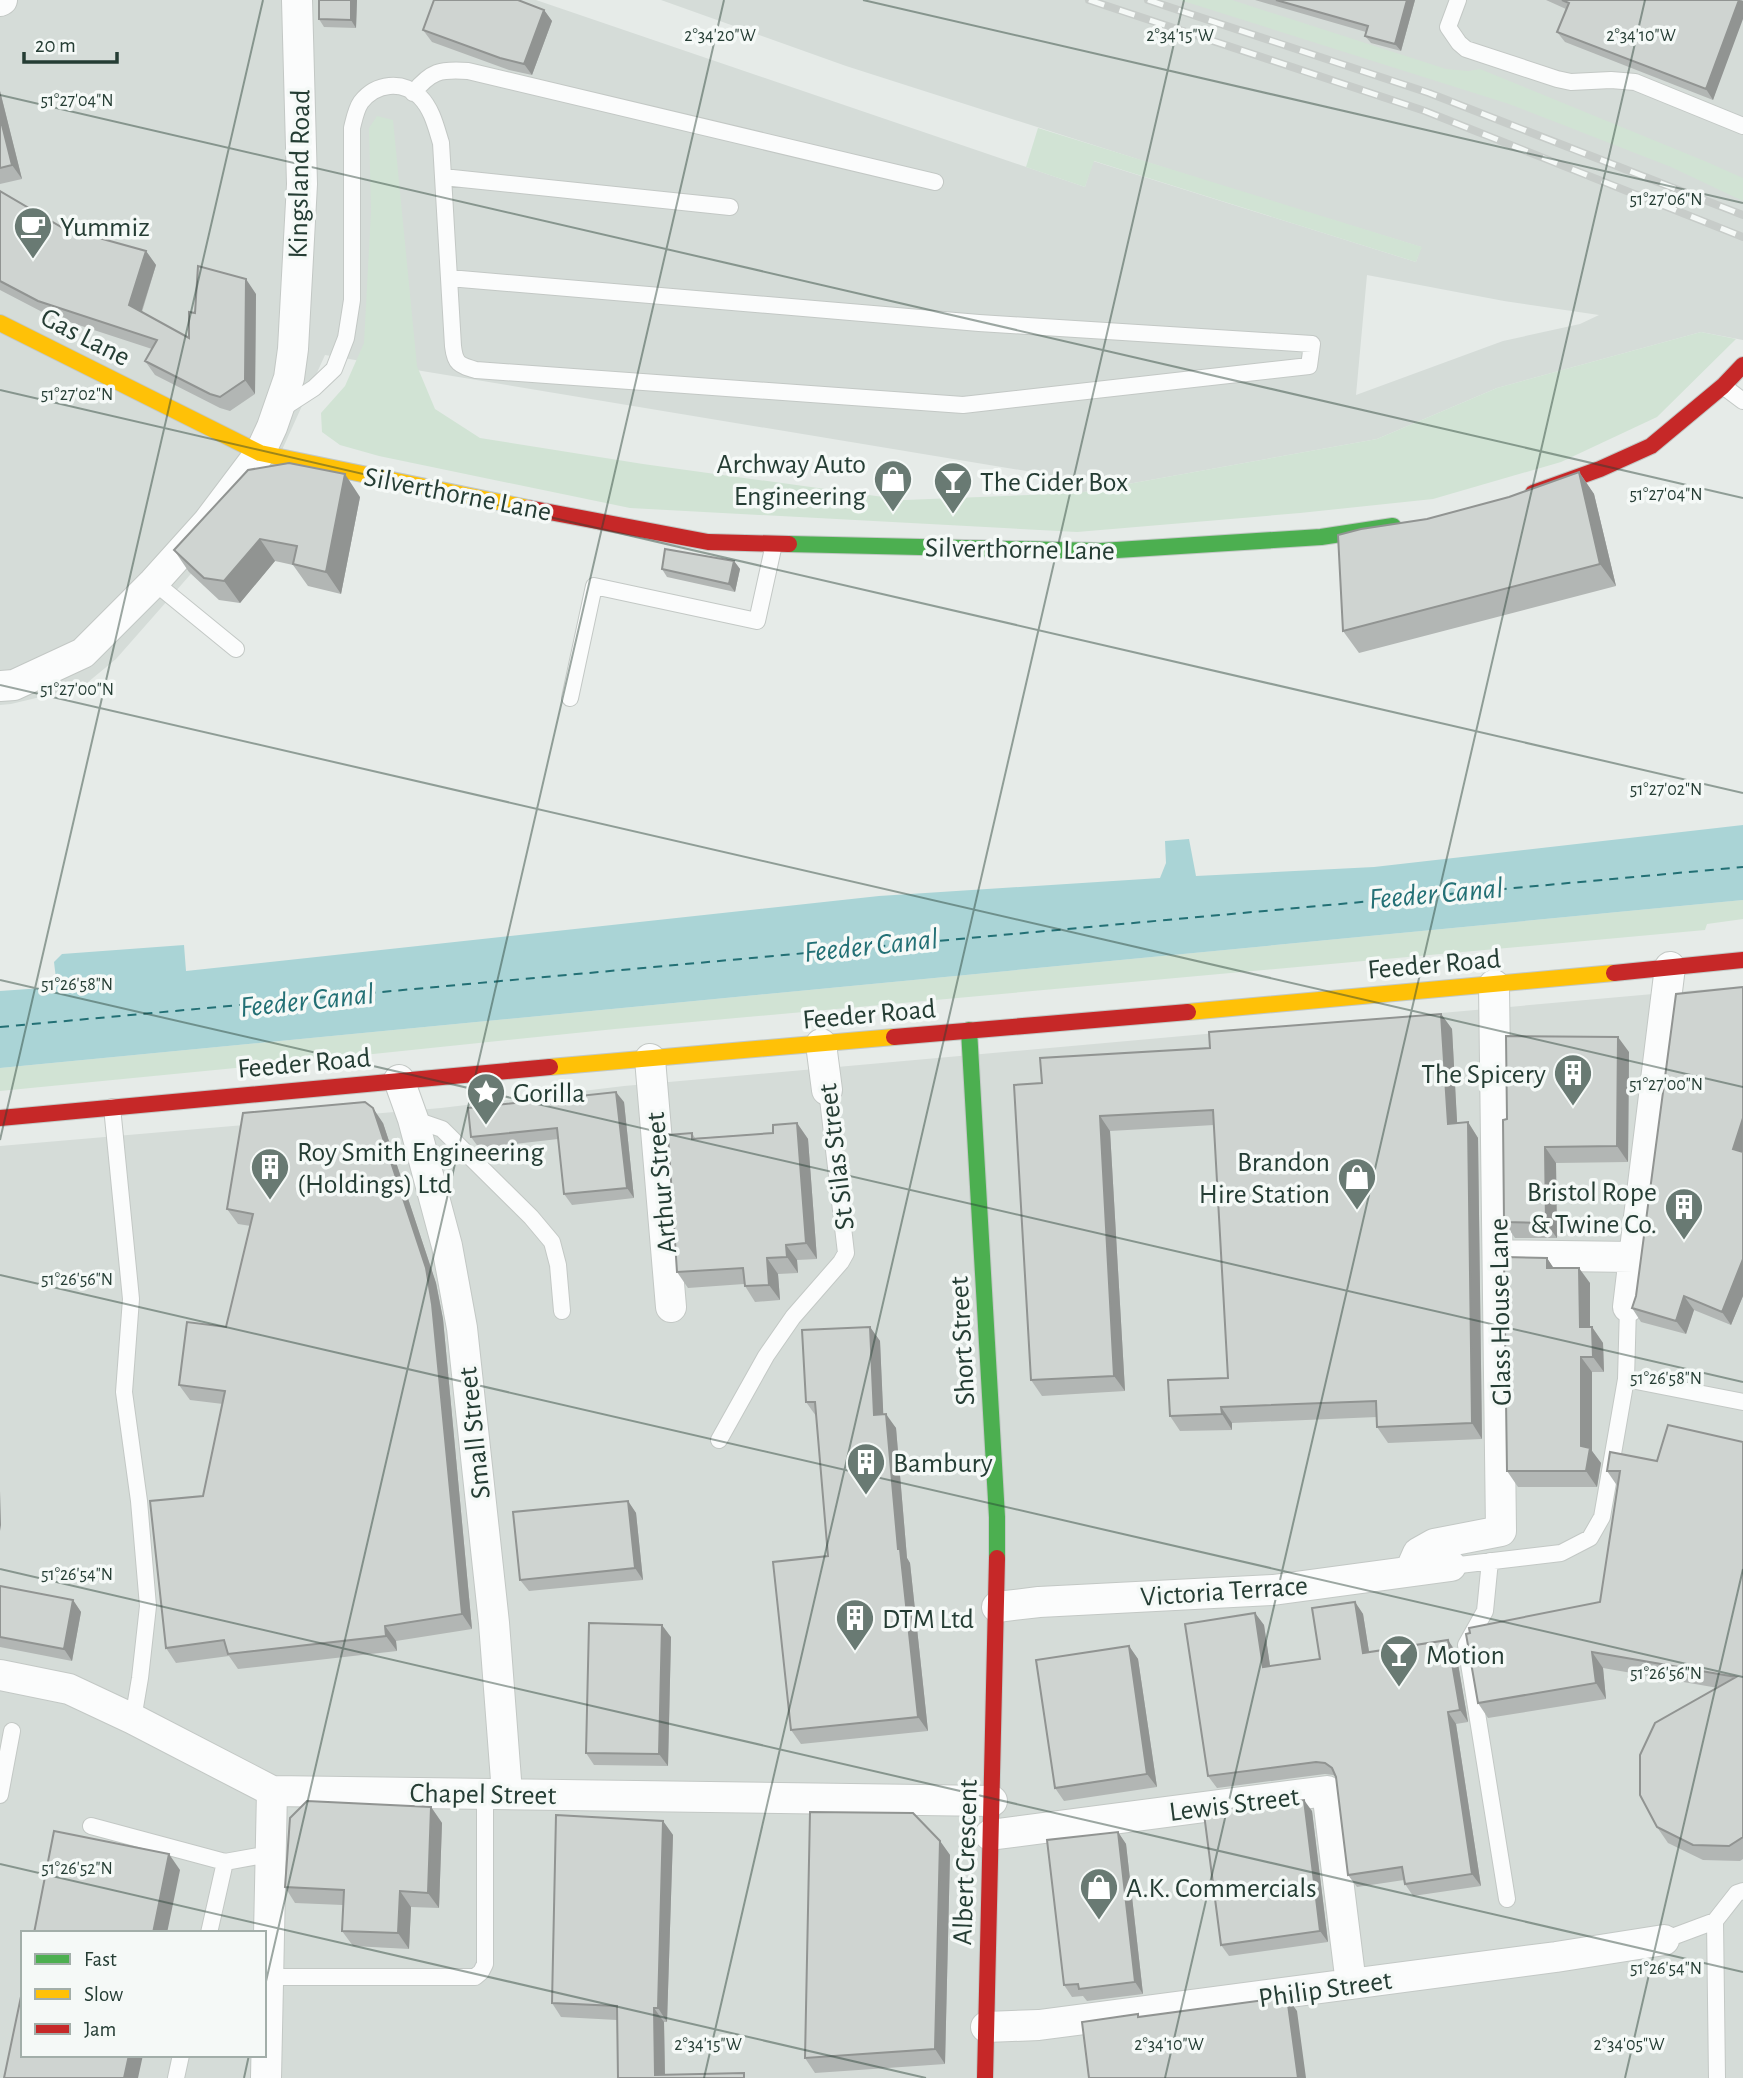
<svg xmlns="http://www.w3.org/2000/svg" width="1743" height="2078" viewBox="0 0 1743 2078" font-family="'Alegreya Sans',sans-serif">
  <rect width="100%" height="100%" fill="#e6ebe8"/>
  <path fill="#d5dcd8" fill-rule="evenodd" d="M3,0H536L1085,187L1093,161L1416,262L1421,247L1250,195L846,66L661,0H1743V340L1701,332L1497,388L1377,439L1078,493L1050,475L325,355L263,492L116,659L82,687L11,704L0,705V1ZM1367,275L1504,301L1599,315L1580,324L1503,341L1356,395Z
    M1743,986V2078H0V1146L441,1108L624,1086ZM23,1933H264V2055H23Z"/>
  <path fill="#d1e3d4" d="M1180,0H1232L1446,69L1468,71L1480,69L1707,162L1743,178V201L1671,167L1509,104Z
    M377,116L393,120L417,366L435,409L480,438L643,464L905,500L1078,493L1377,439L1497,388L1701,332L1736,339L1657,417L1561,462L1433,499L1300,513L1077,532L630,508L379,456L340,445L322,432L321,413L345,386L364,343L371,211L369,128Z
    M1038,128L1422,247L1416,262L1094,161L1085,187L1026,167Z
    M1743,900V919L1707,924L1705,930L615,1029L277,1064L0,1091V1068Z"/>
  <path fill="#aad4d6" d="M1743,825V900L0,1068V991L57,987L54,962L62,954L184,945L186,971L879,896L1160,878L1166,863L1165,841L1189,839L1196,876L1374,867Z"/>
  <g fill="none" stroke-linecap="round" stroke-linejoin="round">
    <path stroke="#237075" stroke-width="2" stroke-dasharray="9 7" stroke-linecap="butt" d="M0,1027L1743,867"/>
    <g stroke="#c3c8c5" stroke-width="18">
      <path id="lane" d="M1458,0L1448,27L1459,43L1466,49L1557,79L1571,82L1611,80L1635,82L1743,126
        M413,93C431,71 440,69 468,71L935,182
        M443,177L730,207
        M1723,386L1743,401
        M280,410L314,388L334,369L346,338L352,300V128C354,120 356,109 361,102C376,83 402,80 420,97C432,109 436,127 441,143L453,346C455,364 459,365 476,370L963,405L1309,366L1312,344L979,323L449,278
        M154,582L236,649
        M570,698L594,586L757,621L774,544
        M112,1107L131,1299L124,1392L139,1501L148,1606L140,1678L133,1719
        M413,1119L442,1129L531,1217L552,1242L558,1265L562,1311
        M1626,1379L1743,1402
        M719,1440L766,1356L793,1317L841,1262L846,1253L827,1090
        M1490,1561L1485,1611L1466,1645L1507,1899
        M1451,1566L1561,1553L1590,1538L1602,1517L1626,1379L1628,1307
        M0,1795L12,1731
        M91,1826L225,1862L270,1854
        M209,1933L225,1862
        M1664,1940L1715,1921
        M268,1977H475L481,1972L485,1964V1793
        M176,2078L181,2055
        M1717,2078L1715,1921L1737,1893L1743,1891"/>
    </g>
    <g stroke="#c3c8c5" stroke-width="32">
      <path id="street" d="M0,1L2,0
        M0,686L14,685L83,653L154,582L208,522L260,453L272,427L289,378L293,349L302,184L297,0
        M821,1044L827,1090
        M650,1059L671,1307
        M399,1080L413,1119L447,1246L462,1328L494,1623L507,1793
        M1498,1255L1634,1257L1670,967
        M1628,1307L1634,1257
        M1410,1571L1418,1553L1434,1544L1501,1531L1494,985
        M997,1607L1039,1602L1273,1590L1451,1566
        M0,1675L69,1689L133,1719L272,1791L992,1801
        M990,1835L1327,1791L1351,1984
        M986,2027L1039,2025L1556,1957L1664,1940
        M266,2078L272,1791"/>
    </g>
    <g stroke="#c2c8c5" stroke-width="18">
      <path id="fast" d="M789,544L1101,551L1321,537L1393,526
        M969,1030L997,1517V1558"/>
    </g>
    <g stroke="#c2c8c5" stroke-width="18">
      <path id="slow" d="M0,323L260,453L528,508
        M1188,1012L1614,973
        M550,1067L894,1037"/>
    </g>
    <g stroke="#c2c8c5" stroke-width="18">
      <path id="jam" d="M1533,493L1600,469L1651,446L1723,386L1743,365
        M528,508L708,542L789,544
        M1614,973L1743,960
        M894,1037L1188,1012
        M0,1118L550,1067
        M985,2078L997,1558"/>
    </g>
    <use href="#lane" stroke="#fbfcfc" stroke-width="16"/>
    <use href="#street" stroke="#fbfcfc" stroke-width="30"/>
    <use href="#fast" stroke="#4caf50" stroke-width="16"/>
    <use href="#slow" stroke="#ffc107" stroke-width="16"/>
    <use href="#jam" stroke="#c62828" stroke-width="16"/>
    <g stroke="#c7ccc9" stroke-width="8">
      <path id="rail" d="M1089,0L1425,111L1743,237
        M1148,0L1429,93L1743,215"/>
    </g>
    <use href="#rail" stroke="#f5f9f7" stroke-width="5" stroke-dasharray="16" stroke-linecap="butt"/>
  </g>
  <path fill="#b2b6b4" d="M357,0L356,28L324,27L319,19Z
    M1255,0H1415L1401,51L1371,43L1365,36L1366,32Z
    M1546,0H1742L1743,1L1713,100L1565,42L1557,32L1566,9Z
    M544,10L552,21L532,75L509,70L432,42L423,30Z
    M0,91L22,179L0,184Z
    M0,191L63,228L146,251L156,265L142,312L189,338L195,313L256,294L255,394L230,411L220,408L155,375L145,361L152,349L48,315L0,290Z
    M1579,472L1594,494L1616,586L1359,653L1343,631L1427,519L1509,497Z
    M360,497L341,594L308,586L293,565L275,561L240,603L219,600L189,572L174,550Z
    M734,561L740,569L735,592L667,577L662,569Z
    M1743,987V1296L1731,1325L1694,1310L1686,1334L1641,1322L1632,1308Z
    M1441,1014L1452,1029L1457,1123L1468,1122L1478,1138L1482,1439L1388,1443L1377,1427V1417L1232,1423V1430L1180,1431L1170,1416L1228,1378L1214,1125L1110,1131L1125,1391L1042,1396L1031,1380L1042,1083L1210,1048Z
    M1629,1052L1628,1162L1556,1163L1557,1238H1515L1504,1222L1507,1119Z
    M624,1102L634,1198L572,1205L564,1194L558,1139L479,1148L471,1137Z
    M383,1123L436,1283L443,1319L472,1629L396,1641L397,1651L238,1669L229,1656L176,1663L166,1648L203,1496L223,1404L190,1400L179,1385L226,1327L251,1226L238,1224L227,1209Z
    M797,1123L808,1139L817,1259L797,1260L798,1273L778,1274L780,1300L755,1302L745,1286L744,1284L688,1288L677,1272L692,1133L695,1138L773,1133Z
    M1547,1258L1553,1268L1590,1283V1327H1592L1603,1343L1604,1372H1592V1451L1601,1463L1597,1487H1518L1507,1471Z
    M870,1327L880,1341L883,1414L896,1428L907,1558L910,1563L928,1731L801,1744L791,1730L828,1556L816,1416L806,1402Z
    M1743,1442V1859L1740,1861L1703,1860L1668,1843L1657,1827L1718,1688L1603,1668L1606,1699L1488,1718L1478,1703L1600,1602L1618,1487L1607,1471Z
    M628,1501L636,1513L643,1580L529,1591L520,1580Z
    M0,1586L73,1600L81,1612L72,1661L0,1647Z
    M1355,1602L1363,1614L1369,1652H1456L1468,1722L1456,1724L1481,1886L1413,1896L1405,1884L1404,1880L1357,1887L1348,1875L1336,1777L1333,1775L1325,1774L1217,1788L1208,1776L1255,1613L1264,1625L1270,1666L1320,1659Z
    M671,1637L668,1766L594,1765L586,1753Z
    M1129,1646L1138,1659L1157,1787L1064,1801L1055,1788Z
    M431,1807L442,1823L439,1908L411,1907L409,1949L353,1946L342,1931L343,1905L295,1903L285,1887Z
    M1312,1811L1328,1942L1229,1956L1221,1945Z
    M663,1821L673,1835L667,2022H664L665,2075L618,2078L617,2020L561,2017L552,2003Z
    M1118,1832L1126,1844L1143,1994L1087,2001L1083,1996L1072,1997L1064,1985Z
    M940,1841L950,1855L945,2064L815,2073L805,2058Z"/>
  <path fill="#919492" d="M351,0H357L356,28L351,20Z
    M1407,0H1415L1401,51L1395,44Z
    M1739,0L1743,1V19L1713,100L1706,89Z
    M544,10L552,21L532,75L524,64Z
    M0,91L22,179L12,165L0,117Z
    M146,251L156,265L139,319L129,305Z
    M246,279L256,294L255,394L245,380Z
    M1579,472L1594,494L1616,586L1600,564Z
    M345,474L360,497L341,594L326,572Z
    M260,539L275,561L240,603L224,581Z
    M734,561L740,569L735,592L729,584Z
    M1441,1014L1452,1029L1458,1139L1448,1124Z
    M1618,1037L1629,1052L1628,1162L1617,1146Z
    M616,1092L624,1102L634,1198L627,1188Z
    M373,1108L383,1123L436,1283L443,1319L472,1629L462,1614Z
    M1100,1116L1110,1131L1125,1391L1114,1376Z
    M1743,1118V1160L1733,1149Z
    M1468,1122L1478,1138L1482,1439L1472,1423Z
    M797,1123L808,1139L817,1259L806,1243Z
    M1545,1147L1556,1163L1557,1238L1546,1223Z
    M786,1245L797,1260L798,1273L787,1257Z
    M767,1258L778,1274L780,1300L769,1285Z
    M1547,1258L1557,1273L1547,1268Z
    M1743,1259V1296L1731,1325L1722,1312Z
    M1579,1268L1590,1283V1343L1580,1327Z
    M1684,1296L1694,1310L1686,1334L1676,1321Z
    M870,1327L880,1341L884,1429L874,1415Z
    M1592,1327L1603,1343L1604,1372L1593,1357Z
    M1581,1357L1592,1372V1451L1601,1463L1597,1487L1586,1471L1581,1446Z
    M1221,1407L1232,1423V1430L1222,1414Z
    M886,1414L896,1428L907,1558L910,1563L928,1731L918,1717L898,1549Z
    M0,1491L1,1525L0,1531Z
    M628,1501L636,1513L643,1580L635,1568Z
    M73,1600L81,1612L72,1661L64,1649Z
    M1355,1602L1363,1614L1371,1664L1363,1653Z
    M1255,1613L1264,1625L1272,1679L1263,1667Z
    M662,1625L671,1637L668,1766L659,1754Z
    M385,1626L396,1641L397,1651L386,1636Z
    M1448,1640L1456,1652L1468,1722L1460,1710Z
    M1129,1646L1138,1659L1157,1787L1147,1774Z
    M1592,1652L1603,1668L1606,1699L1596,1683Z
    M1448,1712L1456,1724L1481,1886L1472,1874Z
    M1304,1800L1312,1811L1328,1942L1320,1931Z
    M431,1807L442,1823L439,1908L428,1893Z
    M663,1821L673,1835L667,2022L658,2008Z
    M1118,1832L1126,1844L1143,1994L1135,1982Z
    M940,1841L950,1855L945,2064L935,2049Z
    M169,1854L180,1870L167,1933H153Z
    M400,1891L411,1907L409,1949L398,1933Z
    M1287,1997L1297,2011L1306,2078H1298Z
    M654,2008L664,2022L665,2078L655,2075Z
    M129,2055H143L138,2078H124Z"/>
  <path fill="#cfd4d1" stroke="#919492" stroke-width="2" d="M319,0H351V20L319,19Z
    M434,0H518L544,10L524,64L500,58L423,30Z
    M1276,0H1407L1395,44L1365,36L1368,26Z
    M1562,0H1739L1706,89L1557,32L1569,3Z
    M0,117L12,165L0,168Z
    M0,191L63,228L146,251L129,305L189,338V312L195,313L198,266L246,279L245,380L220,397L210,394L145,361L157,340L38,301L0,281Z
    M289,463L345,474L326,572L293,564L297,546L260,539L224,581L204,578L174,550L248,470Z
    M1579,472L1600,564L1343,631L1338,535L1361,529L1427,519L1509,497Z
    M665,549L734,561L729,584L662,569Z
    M1743,987V1118L1733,1149L1743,1152V1259L1722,1312L1684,1296L1676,1321L1632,1308L1636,1296L1676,994Z
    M1441,1014L1448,1124L1468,1122L1472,1423L1377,1427L1376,1401L1221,1407L1222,1414L1170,1416L1168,1380L1228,1378L1213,1110L1100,1116L1114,1376L1031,1380L1014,1085L1042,1083L1040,1058L1210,1048L1209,1032Z
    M1506,1036L1618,1037L1617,1146L1545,1147L1546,1223L1504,1222L1503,1120L1507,1119Z
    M616,1092L627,1188L564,1194L557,1128L471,1137L468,1108Z
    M365,1102L373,1108L426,1268L432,1304L462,1614L385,1626L386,1636L228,1654L224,1640L166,1648L150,1501L203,1496L225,1391L179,1385L187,1322L226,1327L253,1214L227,1209L243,1113Z
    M797,1123L806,1243L786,1245L787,1257L767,1258L769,1285L745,1286L743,1268L677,1272L668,1135L692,1133V1139L773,1133V1125Z
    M1504,1257L1547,1258V1268H1579L1580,1327H1592L1593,1357H1581V1446L1590,1448L1586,1471H1507Z
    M870,1327L874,1415L886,1414L898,1549H900L918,1717L791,1730L773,1562L828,1556L815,1402H806L802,1330Z
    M1668,1425L1743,1442V1837L1729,1846L1693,1845L1657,1827L1640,1795V1755L1655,1723L1736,1677L1592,1652L1596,1683L1478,1703L1466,1634L1470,1633L1469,1628L1600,1602L1620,1471H1607L1610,1452L1657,1461Z
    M628,1501L635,1568L520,1580L513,1512Z
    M0,1586L73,1600L64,1649L0,1637Z
    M1355,1602L1363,1653L1448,1640L1460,1710L1448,1712L1472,1874L1405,1884L1402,1867L1348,1875L1336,1777L1332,1768L1325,1763L1316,1762L1208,1776L1185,1624L1255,1613L1263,1667L1320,1659L1312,1608Z
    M589,1623L662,1625L659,1754L586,1753Z
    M1129,1646L1147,1774L1055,1788L1036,1660Z
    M1304,1800L1320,1931L1221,1945L1204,1814L1214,1813V1811Z
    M307,1801L431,1807L428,1893L400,1891L398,1933L342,1931L344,1890L285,1887L290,1818Z
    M810,1812L913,1813L940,1841L935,2049L805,2058Z
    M556,1815L663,1821L658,2008H654L655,2075L744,2073V2078H618L617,2006L552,2003Z
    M54,1831L169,1854L153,1933H34Z
    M1118,1832L1135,1982L1079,1989L1078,1984L1064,1985L1047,1840Z
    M23,1987V2055H129L124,2078H4Z
    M1287,1997L1298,2078H1089L1082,2022L1138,2014V2017Z"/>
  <path fill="none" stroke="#253d34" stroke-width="2" stroke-opacity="0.45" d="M863,0L1743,203M0,95L1743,498M0,390L1743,793M0,685L1743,1087M0,980L1743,1382M0,1140L263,0M0,1275L1743,1677M0,1569L1743,1972M0,1864L926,2078M264,1990L724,0M244,2078L249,2055M704,2078L1184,0M1165,2078L1645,0M1625,2078L1743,1569"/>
  <defs>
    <g id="cafe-pin" transform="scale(2.0125)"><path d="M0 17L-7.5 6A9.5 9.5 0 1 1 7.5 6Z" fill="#697a73" stroke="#f5f9f7"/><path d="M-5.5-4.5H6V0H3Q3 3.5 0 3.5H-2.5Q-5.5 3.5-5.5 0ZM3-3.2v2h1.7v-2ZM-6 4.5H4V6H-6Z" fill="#fff"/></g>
    <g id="shop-pin" transform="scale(2.0125)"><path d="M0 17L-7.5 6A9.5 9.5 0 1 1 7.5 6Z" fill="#697a73" stroke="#f5f9f7"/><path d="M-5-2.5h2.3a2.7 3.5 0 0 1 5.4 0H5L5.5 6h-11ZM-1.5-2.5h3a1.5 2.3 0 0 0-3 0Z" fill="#fff"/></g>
    <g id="bar-pin" transform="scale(2.0125)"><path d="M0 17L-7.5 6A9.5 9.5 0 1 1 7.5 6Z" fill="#697a73" stroke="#f5f9f7"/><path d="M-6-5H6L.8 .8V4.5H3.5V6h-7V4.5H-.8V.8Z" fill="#fff"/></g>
    <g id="building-pin" transform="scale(2.0125)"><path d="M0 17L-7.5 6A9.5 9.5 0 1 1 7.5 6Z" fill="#697a73" stroke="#f5f9f7"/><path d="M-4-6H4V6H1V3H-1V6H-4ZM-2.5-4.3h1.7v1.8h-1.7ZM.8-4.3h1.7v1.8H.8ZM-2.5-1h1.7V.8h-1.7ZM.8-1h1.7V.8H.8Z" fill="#fff"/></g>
    <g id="sight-pin" transform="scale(2.0125)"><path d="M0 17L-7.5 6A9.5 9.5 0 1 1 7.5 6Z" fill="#697a73" stroke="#f5f9f7"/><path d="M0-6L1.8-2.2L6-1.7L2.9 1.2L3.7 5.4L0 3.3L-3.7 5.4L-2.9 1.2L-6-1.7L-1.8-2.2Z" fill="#fff"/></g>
  </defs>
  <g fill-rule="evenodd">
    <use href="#cafe-pin" x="33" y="226"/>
    <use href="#shop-pin" x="893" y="479"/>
    <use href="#bar-pin" x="953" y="481"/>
    <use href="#building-pin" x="1573" y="1073"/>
    <use href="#sight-pin" x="486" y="1092"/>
    <use href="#building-pin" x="270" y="1167"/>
    <use href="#shop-pin" x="1357" y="1177"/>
    <use href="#building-pin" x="1684" y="1207"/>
    <use href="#building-pin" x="866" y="1462"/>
    <use href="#building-pin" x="855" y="1618"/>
    <use href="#bar-pin" x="1399" y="1654"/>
    <use href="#shop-pin" x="1099" y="1887"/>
  </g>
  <g text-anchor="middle" stroke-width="7" stroke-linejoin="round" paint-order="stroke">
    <g font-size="28" fill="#253d34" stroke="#f5f9f7">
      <text transform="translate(298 174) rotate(-89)" y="10">Kingsland Road</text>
      <text transform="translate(86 336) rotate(27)" y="10">Gas Lane</text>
      <text transform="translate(458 493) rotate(11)" y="10">Silverthorne Lane</text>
      <text transform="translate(1020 548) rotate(1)" y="10">Silverthorne Lane</text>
      <text transform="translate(1434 963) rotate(-5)" y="10">Feeder Road</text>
      <text transform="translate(869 1013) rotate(-5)" y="10">Feeder Road</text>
      <text transform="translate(304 1062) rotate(-5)" y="10">Feeder Road</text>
      <text transform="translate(835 1157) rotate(-97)" y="10">St Silas Street</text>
      <text transform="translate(660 1183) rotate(-95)" y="10">Arthur Street</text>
      <text transform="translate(1499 1312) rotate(-91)" y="10">Glass House Lane</text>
      <text transform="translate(961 1341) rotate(-93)" y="10">Short Street</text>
      <text transform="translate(473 1433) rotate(-96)" y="10">Small Street</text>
      <text transform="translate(1224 1590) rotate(-4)" y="10">Victoria Terrace</text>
      <text transform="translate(483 1793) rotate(1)" y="10">Chapel Street</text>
      <text transform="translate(1234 1803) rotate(-7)" y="10">Lewis Street</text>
      <text transform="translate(964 1862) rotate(-88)" y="10">Albert Crescent</text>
      <text transform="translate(1325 1988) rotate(-8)" y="10">Philip Street</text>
    </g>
    <g font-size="28" fill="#253d34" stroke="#f5f9f7" text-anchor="start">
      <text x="60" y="236">Yummiz</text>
      <text x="866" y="473" text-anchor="end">Archway Auto<tspan x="866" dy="32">Engineering</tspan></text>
      <text x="980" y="491">The Cider Box</text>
      <text x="1546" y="1083" text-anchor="end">The Spicery</text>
      <text x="513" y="1102">Gorilla</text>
      <text x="297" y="1161">Roy Smith Engineering<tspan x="297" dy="32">(Holdings) Ltd</tspan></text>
      <text x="1330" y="1171" text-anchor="end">Brandon<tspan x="1330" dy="32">Hire Station</tspan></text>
      <text x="1657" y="1201" text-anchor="end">Bristol Rope<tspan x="1657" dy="32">&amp; Twine Co.</tspan></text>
      <text x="893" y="1472">Bambury</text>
      <text x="882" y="1628">DTM Ltd</text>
      <text x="1426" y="1664">Motion</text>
      <text x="1126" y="1897">A.K. Commercials</text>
    </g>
    <g font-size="30" font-style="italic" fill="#237075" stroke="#f5f9f7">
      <text transform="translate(1436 893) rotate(-5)" y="10">Feeder Canal</text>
      <text transform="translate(871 945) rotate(-6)" y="10">Feeder Canal</text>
      <text transform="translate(307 1000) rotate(-6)" y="10">Feeder Canal</text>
    </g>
  </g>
  <g font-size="18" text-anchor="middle" fill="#253d34" stroke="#f5f9f7" stroke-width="7" stroke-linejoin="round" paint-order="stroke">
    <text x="720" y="41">2°34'20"W</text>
    <text x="1180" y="41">2°34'15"W</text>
    <text x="1641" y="41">2°34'10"W</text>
    <text x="77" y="106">51°27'04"N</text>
    <text x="1666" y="205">51°27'06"N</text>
    <text x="77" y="400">51°27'02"N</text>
    <text x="1666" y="500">51°27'04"N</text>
    <text x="77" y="695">51°27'00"N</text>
    <text x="1666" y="795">51°27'02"N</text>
    <text x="77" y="990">51°26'58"N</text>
    <text x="1666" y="1090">51°27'00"N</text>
    <text x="77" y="1285">51°26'56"N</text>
    <text x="1666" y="1384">51°26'58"N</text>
    <text x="77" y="1580">51°26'54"N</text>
    <text x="1666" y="1679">51°26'56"N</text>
    <text x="77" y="1874">51°26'52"N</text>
    <text x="1666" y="1974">51°26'54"N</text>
    <text x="708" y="2050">2°34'15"W</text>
    <text x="1169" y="2050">2°34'10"W</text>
    <text x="1629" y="2050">2°34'05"W</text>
  </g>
  <rect x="21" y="1931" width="245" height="126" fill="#f5f9f7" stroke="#a2aea9" stroke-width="2"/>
  <rect x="35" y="1954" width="35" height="10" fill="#4caf50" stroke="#a2aea9" stroke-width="2"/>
  <text x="84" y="1966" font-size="21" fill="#253d34">Fast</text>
  <rect x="35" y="1989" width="35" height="10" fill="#ffc107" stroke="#a2aea9" stroke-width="2"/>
  <text x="84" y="2001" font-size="21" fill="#253d34">Slow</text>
  <rect x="35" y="2024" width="35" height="10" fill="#c62828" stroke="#a2aea9" stroke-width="2"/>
  <text x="84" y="2036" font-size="21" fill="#253d34">Jam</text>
  <path d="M24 52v10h93v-10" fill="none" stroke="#253d34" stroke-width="3.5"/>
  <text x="35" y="52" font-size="21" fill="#253d34" stroke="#f5f9f7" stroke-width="5" paint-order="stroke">20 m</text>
</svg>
